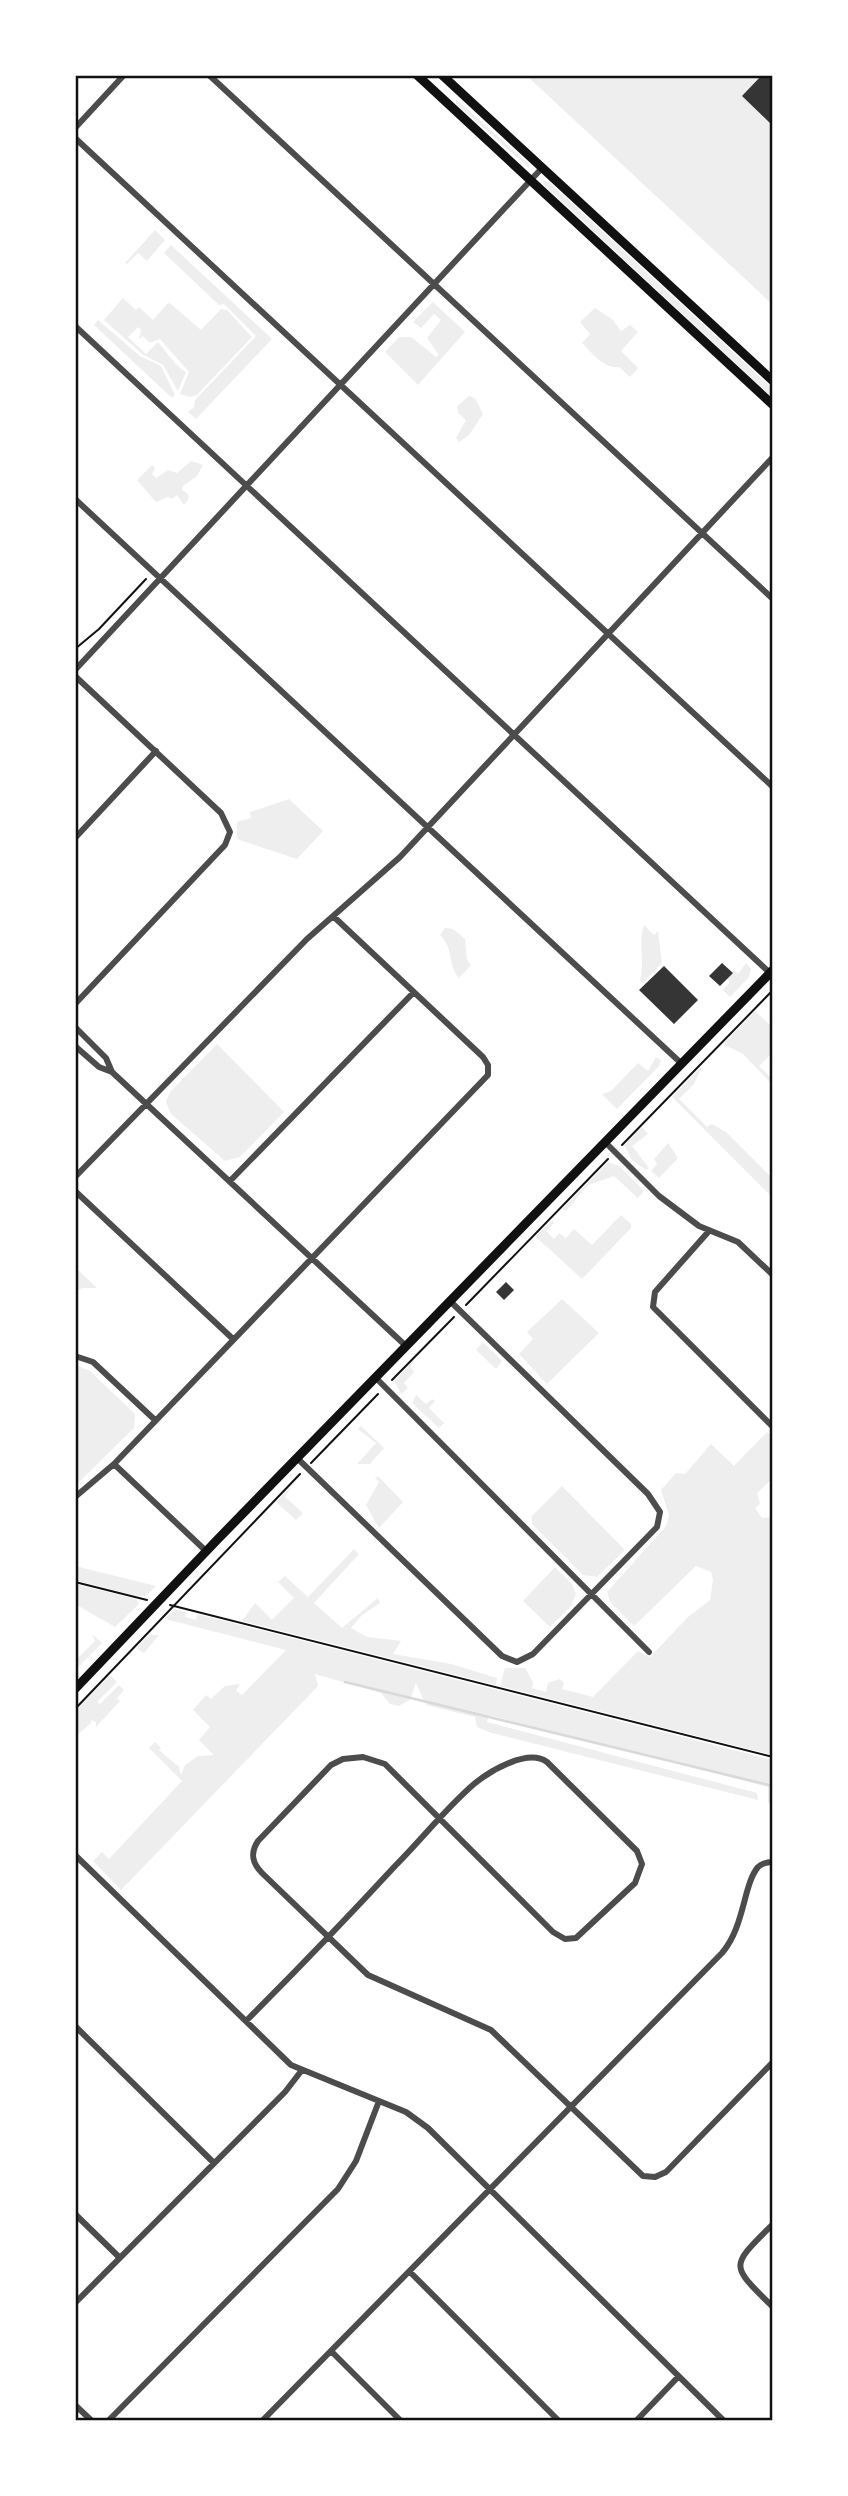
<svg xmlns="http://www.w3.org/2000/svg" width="848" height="2496" viewBox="0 0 848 2496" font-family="Signika,sans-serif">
  <rect width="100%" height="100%" fill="#fff"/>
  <path fill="#eee" d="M526,75H773V305Z
    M456,99L529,164V168L456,104Z
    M543,181H548L773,389V398L544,185Z
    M155,230L165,240L147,261L138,253L127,264L125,263Z
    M171,245L272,339L196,419L188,412L194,407L195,400L256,336L224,304L219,305L164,253Z
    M123,298L136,310L139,307L153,320L168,303L171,304L201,330L221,309L227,310L252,337L197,395L190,397L180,394L189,372L160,339L150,343L143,336L139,339L141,330L138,327L128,337L146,354L158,342C166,351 176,367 186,372L178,391L163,365L142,354L104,320Z
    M433,302L465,332L418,385L385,352L399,337H411L436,357L439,355L427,338L441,320L434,314L421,328L413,322Z
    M595,308L613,320L621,331L630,325L638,332L621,351L638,368L630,377L619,367C604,369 592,353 582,343L590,334L580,322Z
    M98,320L140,356L161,366L175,395L172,398L94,325Z
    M469,396L475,398L483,414L469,435L459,442L456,438L466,420L458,413L457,406Z
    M191,461L203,465L197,476L183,486L182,490L188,494L189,498L184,505L177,495L172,499L168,497L156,502L137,480L152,465L155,468L152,474L156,478L168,470L177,473Z
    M289,799L323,831L297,859L237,839V822L251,818L250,812Z
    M644,925L654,935L658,931L662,963L643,983L640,980C645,965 638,941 644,925Z
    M445,928L453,929L465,939L467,960L471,965L459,978C447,965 455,950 440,935Z
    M746,963L751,969L749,977L730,997L723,990L730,982L727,979L734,970L738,974Z
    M755,1011L773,1028V1052L759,1066L773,1080V1085L743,1054L723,1044Z
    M217,1044L284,1112L240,1157L225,1161L171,1114L166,1102L170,1092Z
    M656,1057L661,1060L659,1066L617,1109L602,1094L611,1091L638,1063L648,1071Z
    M702,1066L694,1084L679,1099L707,1127L712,1124L726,1132L773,1179V1198L672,1097Z
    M642,1127L648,1134L632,1146L649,1168L646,1170L632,1160L624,1145Z
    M668,1143L678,1158L659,1178L651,1171L657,1164L654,1159Z
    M608,1162L619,1166L644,1191L638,1198L614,1176L588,1185L566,1211L562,1209Z
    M621,1215L631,1224V1228L582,1279L535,1236L552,1220L554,1223L546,1231L554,1239L559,1233L566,1238L574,1229L592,1245Z
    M75,1267L97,1288H82L75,1292Z
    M562,1299L599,1333L547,1384L519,1354L533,1339L527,1332Z
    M483,1342L502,1361L496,1369L476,1350Z
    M414,1360L411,1368L414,1372L404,1383L408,1388L401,1394L394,1381Z
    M75,1365L90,1371L135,1414L134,1428L75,1486Z
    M416,1395L426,1404L432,1399L435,1401L429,1408L444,1423L439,1428L412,1403Z
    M361,1426L384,1448L370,1464H357L376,1443L358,1429Z
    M767,1432L773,1437V1478L757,1493L760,1504L755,1508L762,1518L773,1517V1755L500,1686L505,1668H525L533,1682L532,1688L546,1692L548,1683L560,1679L564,1683L562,1689L593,1697L638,1651L650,1657L688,1617L710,1600L713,1580L711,1572L696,1566L634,1626L610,1602L607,1592L666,1526L669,1515L661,1490L676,1473L685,1474L711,1444L734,1466Z
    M378,1476L403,1502L379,1528L366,1505L379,1482L375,1478Z
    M294,1483L285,1497L303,1513L296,1520L276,1502Z
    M562,1486L625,1550L597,1577L583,1575L532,1524V1516Z
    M354,1549L359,1554L314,1603L342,1628L378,1598L380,1603L362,1615L351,1628L367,1637L401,1641L393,1654L451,1664L497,1678L496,1685L242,1621L255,1603L272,1620L294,1598L278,1582L285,1576L308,1597Z
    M75,1566L156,1586L146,1596H138L75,1580Z
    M555,1567L572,1584L576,1594L571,1606L550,1627L523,1601Z
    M75,1584L136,1599L139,1604L115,1627L75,1604Z
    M174,1609L186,1612L185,1617L196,1620L197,1614L773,1760V1804L768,1803V1787L489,1715L487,1722L757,1793L758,1800L492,1733L477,1727L475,1717L426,1705L416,1683L410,1700L399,1706L390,1704L381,1693L315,1674L318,1686L121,1890L93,1861L102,1852L109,1859L182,1781L149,1748L155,1742L161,1748L159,1750L179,1767L181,1775L185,1765L198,1756L214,1755L199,1740L210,1727L193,1710L206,1695L211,1699L225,1686L240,1684L236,1691L242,1695L286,1650L165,1619Z
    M92,1634L102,1643L75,1670V1661L95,1641Z
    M149,1635H159L144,1653L136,1648Z
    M110,1675L117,1682L97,1702L100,1704L119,1685L124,1690L117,1698L120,1701L96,1727V1722L91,1720V1723L76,1736L78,1739L75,1742V1711Z"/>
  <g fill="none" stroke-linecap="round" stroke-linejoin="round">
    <path stroke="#d9d9d9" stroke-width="2.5" d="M345,1682L773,1786"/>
  </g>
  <path fill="#353535" d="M762,75H773V126L742,96Z
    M722,963L733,973L720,986L709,976Z
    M664,966L698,1000L674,1024L639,990Z
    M506,1282L514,1290L504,1300L496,1292Z"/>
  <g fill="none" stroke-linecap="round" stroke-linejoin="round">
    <path stroke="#111" stroke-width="2" d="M75,649L99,629L146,579
      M622,1145L773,990
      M466,1305L608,1159
      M392,1380L454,1317
      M311,1463L378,1394
      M75,1582L147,1600
      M170,1605L773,1757
      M75,1709L300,1474"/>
    <path stroke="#4c4c4c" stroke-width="6" d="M209,75L773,599
      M75,128L124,75
      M75,138L773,787
      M75,326L770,973
      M75,499L682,1064
      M75,670L542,168
      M75,676L221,813L230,832L225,845L75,1004
      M75,838L156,751
      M75,1027L106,1058L112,1072
      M75,1046L99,1067L112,1072L406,1346
      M605,1142L659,1196L699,1226L738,1242L773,1275
      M75,1177L307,939L400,857L773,457
      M230,1181L413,993
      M75,1191L233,1339
      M709,1231L655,1292L653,1307L773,1427
      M75,1356L93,1362L155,1420
      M376,1378L649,1652
      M297,1458L502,1656L517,1662L533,1654L657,1527L660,1512L648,1494L450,1301
      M114,1464L206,1551
      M75,1497L114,1464L488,1075V1065L483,1057L333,916
      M75,1855L291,2065L406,2112L428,2128L724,2421
      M247,2020C298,1969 347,1918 396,1865C422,1839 446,1808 474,1784C490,1771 528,1748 547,1762L637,1851L642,1864L635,1883L576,1938L565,1939L553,1932L385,1764L363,1757L343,1759L331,1765L258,1841C250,1853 252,1863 262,1873L368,1975L491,2030L643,2176L655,2177L666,2172L773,2062
      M75,2026L214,2163
      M75,2214L120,2258
      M773,2224C730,2267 729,2264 773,2307
      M410,2272L559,2421
      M75,2303L285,2092L302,2070
      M331,2351L401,2421
      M75,2405L92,2421
      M108,2421L338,2189L356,2161L379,2101
      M262,2421L722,1953C745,1926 743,1885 758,1867C762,1863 767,1862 773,1862
      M636,2421L678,2377"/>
    <path stroke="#111" stroke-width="9" d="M417,75L773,405
      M442,75L773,381
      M75,1689L217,1540L773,970"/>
  </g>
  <rect width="848" height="2496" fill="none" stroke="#ffffff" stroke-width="154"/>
  <rect x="77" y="77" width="694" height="2342" fill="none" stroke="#111" stroke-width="2.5"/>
</svg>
